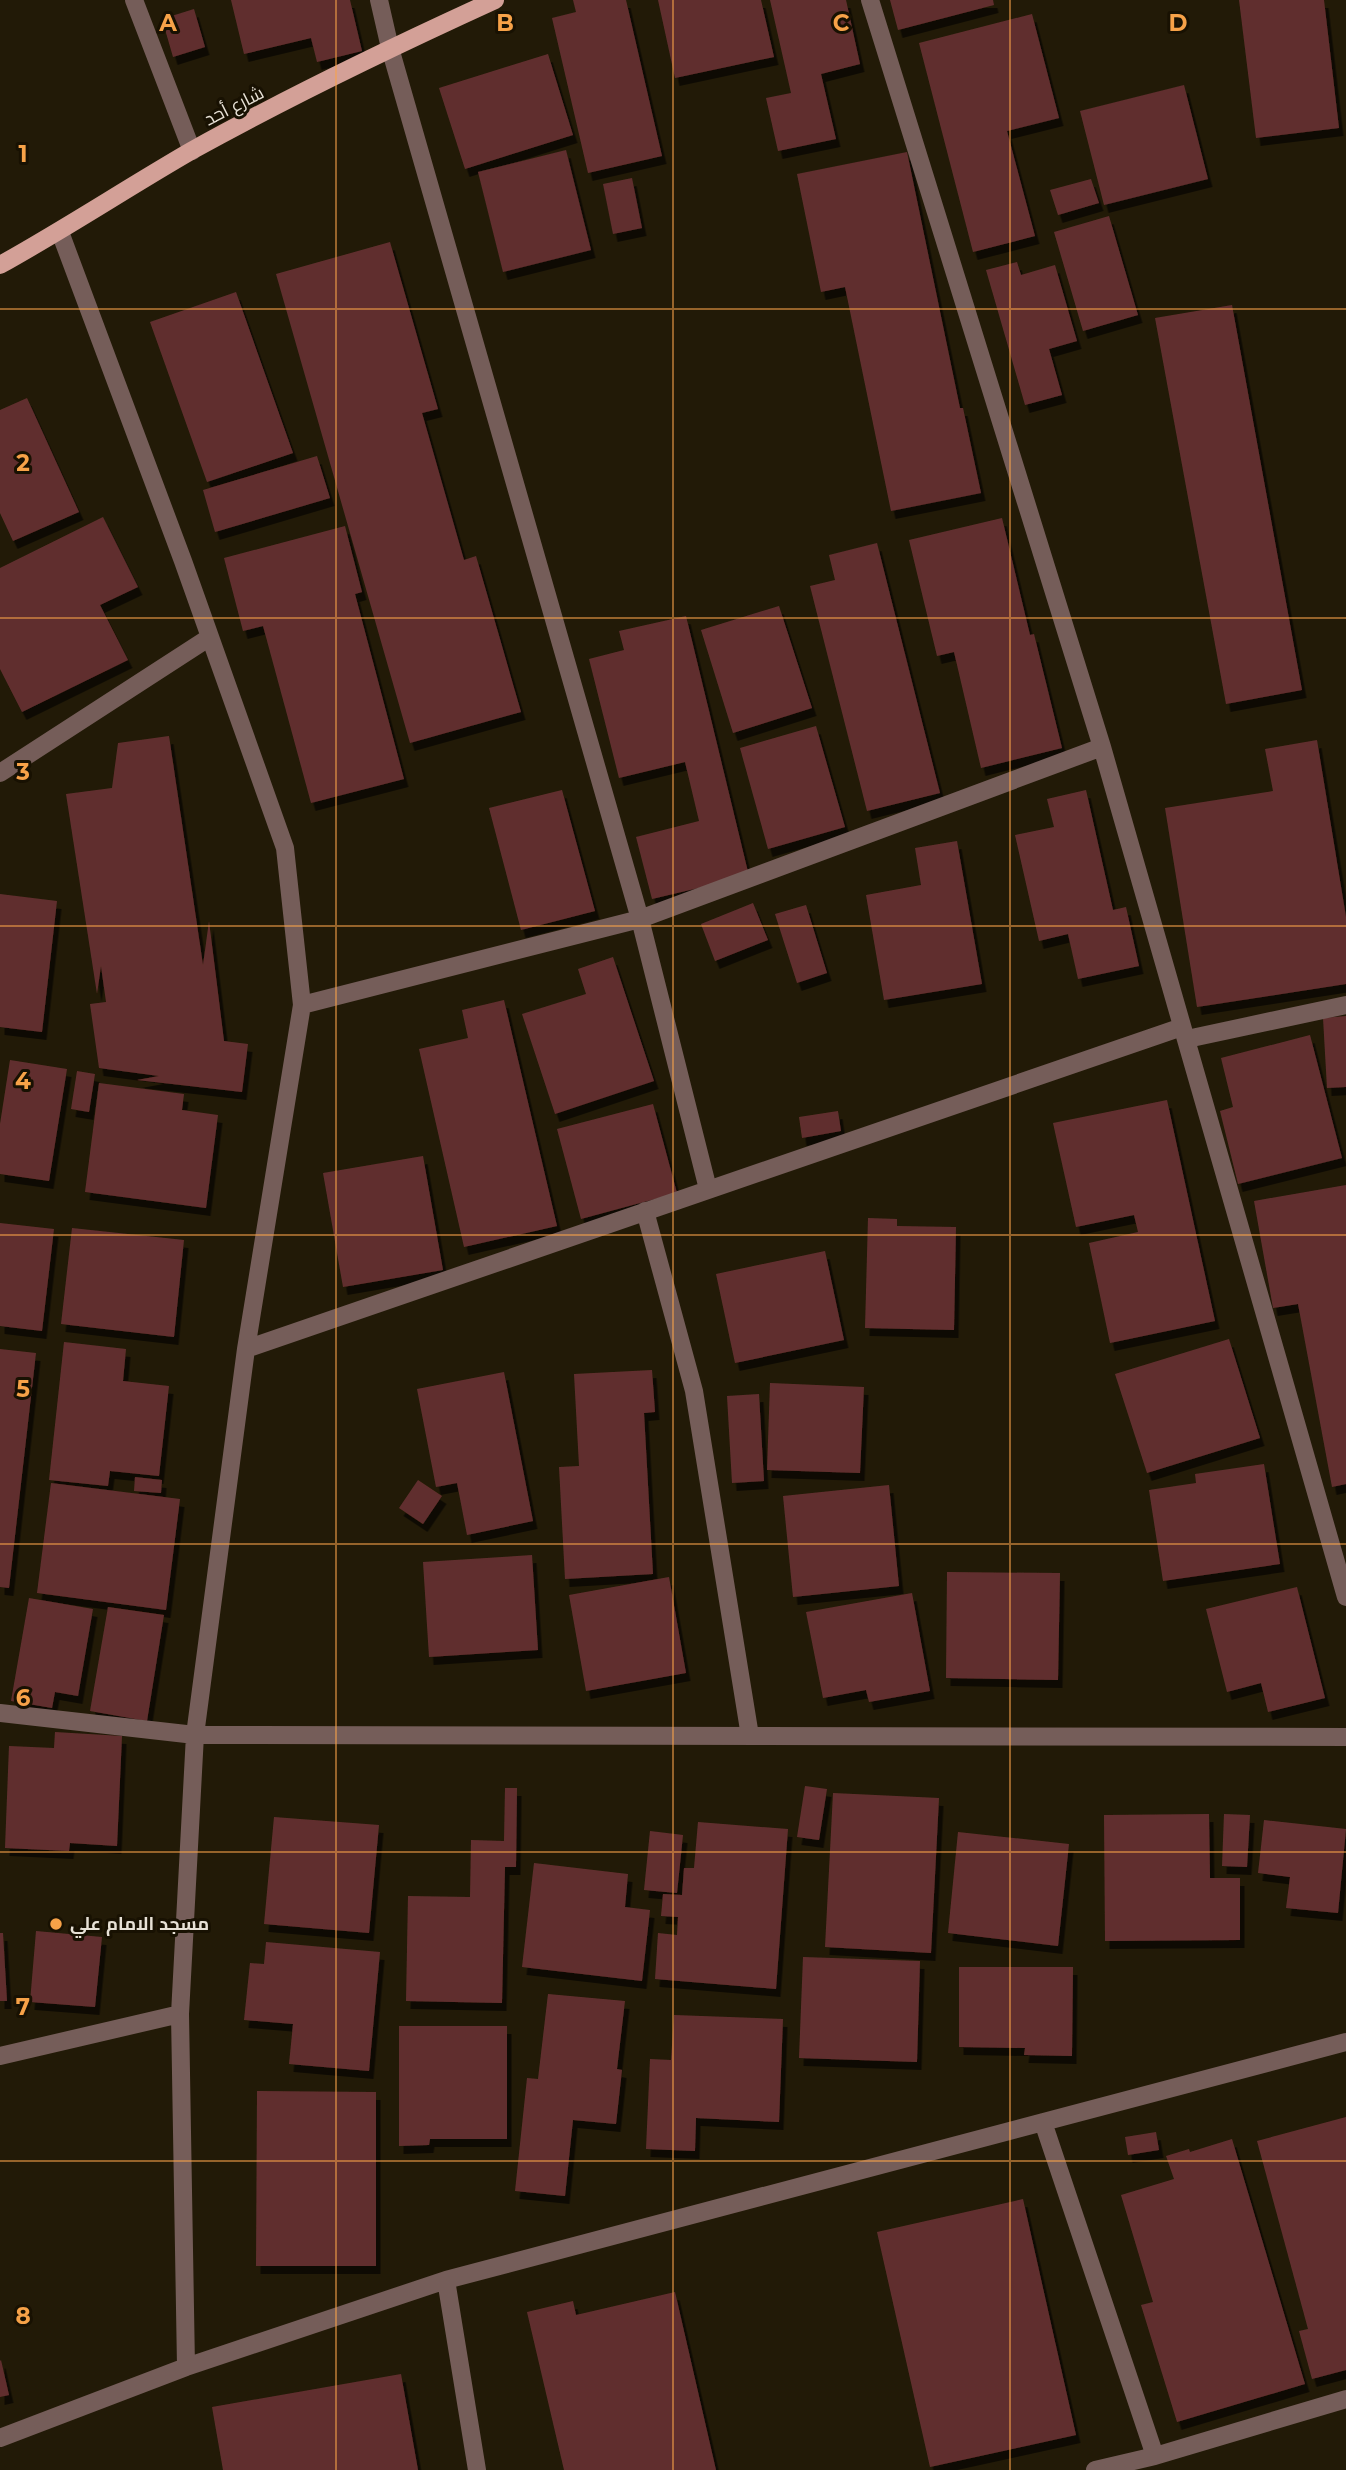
<svg xmlns="http://www.w3.org/2000/svg" width="1346" height="2470" viewBox="0 0 1346 2470" font-family="Montserrat,Cairo,sans-serif">
  <defs>
    <filter id="shadow"><feDropShadow dx="4.5" dy="8" stdDeviation="0" flood-color="#0009"/></filter>
  </defs>
  <rect width="100%" height="100%" fill="#221a07"/>
  <path fill="#612f2e" filter="url(#shadow)" d="M231,0H350L362,51L317,62L311,38L244,54Z
    M573,0H626L662,156L588,173L552,18L576,12Z
    M658,0H761L774,57L675,78Z
    M770,0H846L860,64L821,74L836,139L778,151L766,98L791,93Z
    M890,0H993L994,5L898,30Z
    M1239,0H1324L1339,128L1256,138Z
    M194,9L205,47L173,57L162,19Z
    M1032,14L1059,118L1007,131L1035,236L973,252L919,43Z
    M548,54L573,135L465,169L439,88Z
    M1184,85L1208,179L1104,205L1080,111Z
    M566,150L591,250L503,272L478,172Z
    M907,152L960,408H963L981,493L891,511L845,287L821,292L797,174Z
    M632,178L642,228L613,234L603,184Z
    M1091,179L1099,203L1058,215L1050,190Z
    M1109,216L1138,315L1083,331L1054,232Z
    M390,242L438,409L422,413L464,560L476,556L521,712L410,743L276,274Z
    M1017,262L1021,275L1055,265L1077,341L1049,349L1062,395L1025,405L986,270Z
    M236,292L293,453L207,482L150,322Z
    M1232,305L1302,690L1226,704L1155,318Z
    M27,398L79,512L13,541L0,513V410Z
    M317,456L330,498L215,532L203,490Z
    M103,517L138,587L100,605L128,660L22,712L0,669V568Z
    M1002,518L1030,635L1034,634L1062,748L981,768L954,652L937,656L909,540Z
    M345,526L362,592L355,594L404,779L311,803L263,626L243,631L224,558Z
    M877,543L940,793L867,811L810,586L835,580L829,555Z
    M779,606L812,708L733,733L701,630Z
    M686,616L749,876L652,899L636,837L699,821L685,762L619,778L589,659L624,650L619,631Z
    M816,726L845,827L768,849L740,748Z
    M169,736L203,965L209,921L224,1041L248,1044L242,1092L137,1080L159,1076L99,1068L90,1004L106,1002L101,966L97,994L66,794L112,788L118,743Z
    M1317,740L1346,917V984L1197,1007L1165,808L1273,791L1265,749Z
    M562,790L595,911L521,930L489,808Z
    M1086,790L1113,910L1126,907L1139,966L1078,979L1068,934L1039,941L1015,835L1054,827L1047,799Z
    M957,841L982,984L884,1000L866,895L921,885L915,848Z
    M0,894L57,901L42,1032L0,1027Z
    M753,903L768,940L715,961L701,924Z
    M806,905L827,973L797,983L775,914Z
    M613,957L654,1081L555,1114L522,1014L586,994L578,969Z
    M504,1000L557,1226L464,1247L419,1049L468,1038L462,1010Z
    M1346,1016V1087L1327,1088L1323,1018Z
    M1310,1035L1342,1158L1238,1184L1220,1111L1233,1107L1221,1058Z
    M10,1060L67,1069L49,1181L0,1174V1124Z
    M77,1071L95,1074L89,1112L71,1109Z
    M99,1083L184,1094L182,1110L218,1115L206,1208L85,1192Z
    M1167,1100L1215,1321L1110,1343L1089,1243L1138,1232L1134,1215L1076,1227L1053,1123Z
    M653,1104L677,1193L581,1219L557,1129Z
    M838,1111L841,1131L802,1138L799,1117Z
    M423,1156L443,1270L343,1287L323,1173Z
    M1346,1185V1484L1332,1487L1298,1304L1273,1308L1254,1201Z
    M868,1218L897,1219V1226L956,1227L954,1330L865,1328Z
    M0,1223L54,1229L42,1331L0,1326Z
    M72,1228L184,1240L174,1337L61,1324Z
    M825,1251L844,1340L735,1363L716,1274Z
    M1229,1339L1260,1438L1147,1473L1115,1374Z
    M64,1342L126,1349L123,1381L169,1386L159,1476L110,1471L108,1486L49,1480Z
    M0,1349L36,1353L9,1588L0,1587Z
    M652,1370L655,1412L644,1413L653,1574L565,1579L559,1467L579,1466L574,1374Z
    M504,1372L533,1521L467,1535L457,1483L436,1487L417,1389Z
    M770,1383L864,1387L860,1473L767,1470Z
    M759,1394L764,1481L732,1483L727,1396Z
    M1264,1464L1280,1564L1163,1581L1149,1490L1196,1483L1195,1474Z
    M135,1477L162,1480L161,1493L134,1491Z
    M418,1480L442,1496L423,1524L399,1508Z
    M51,1483L180,1499L166,1610L37,1593Z
    M889,1485L899,1586L793,1597L783,1496Z
    M532,1555L538,1650L429,1657L423,1562Z
    M947,1572L1060,1573L1058,1680L946,1678Z
    M669,1577L686,1673L586,1691L569,1595Z
    M1297,1587L1325,1698L1268,1712L1261,1683L1227,1692L1206,1609Z
    M912,1593L930,1691L869,1702L866,1690L823,1698L806,1612Z
    M29,1598L93,1609L78,1696L55,1692L52,1708L11,1701Z
    M108,1607L164,1615L147,1721L90,1711Z
    M55,1732L122,1736L117,1846L70,1843L69,1851L5,1848L9,1746L54,1748Z
    M805,1786L827,1789L819,1840L797,1837Z
    M505,1788H517L516,1867H505L502,2003L406,2001L408,1896L470,1897L471,1840L504,1841Z
    M833,1793L939,1798L931,1953L825,1947Z
    M1209,1814L1210,1878H1240V1940L1105,1941L1104,1815Z
    M1224,1814L1250,1815L1247,1867L1222,1866Z
    M274,1817L379,1825L369,1933L264,1924Z
    M1264,1820L1346,1829L1338,1913L1286,1908L1290,1877L1258,1873Z
    M698,1822L788,1829L776,1989L655,1979L658,1933L677,1935L678,1917L661,1916L663,1894L682,1895L684,1868H694Z
    M650,1831L683,1835L677,1893L644,1890Z
    M958,1832L1069,1844L1058,1946L948,1933Z
    M534,1863L628,1874L625,1907L650,1910L642,1981L522,1967Z
    M36,1931L102,1937L95,2007L30,2002Z
    M0,1933H3L7,2001H0Z
    M266,1942L380,1952L369,2071L289,2064L293,2024L244,2020L250,1963L264,1964Z
    M803,1957L920,1961L917,2062L799,2058Z
    M959,1967H1073L1072,2056L1024,2055L1025,2048L959,2047Z
    M548,1994L625,2001L617,2069L622,2070L616,2124L573,2120L565,2196L515,2191L527,2078L538,2079Z
    M674,2015L783,2019L779,2122L696,2118L695,2151L646,2149L650,2059L671,2060Z
    M399,2026H507V2139H430L429,2145L399,2146Z
    M257,2091L376,2092V2266H256Z
    M1346,2117V2370L1312,2379L1299,2331L1308,2329L1257,2141Z
    M1156,2132L1159,2150L1128,2155L1125,2137Z
    M1232,2139L1305,2384L1177,2422L1141,2305L1153,2302L1121,2195L1174,2179L1166,2156L1189,2149L1190,2152Z
    M1023,2199L1076,2435L930,2467L877,2232Z
    M675,2292L716,2470H564L527,2312L573,2301L576,2315Z
    M1,2360L9,2395L0,2397V2361Z
    M401,2374L418,2470H223L212,2407Z"/>
  <g fill="none" stroke-linecap="round" stroke-linejoin="round">
    <path stroke="#755d59" stroke-width="18" d="M134,0L192,151
      M379,0L390,48L640,919L1102,747
      M870,0L1102,747L1346,1597
      M60,232L183,561L285,848L302,1005L246,1349L195,1735L180,2014L186,2367
      M0,773L210,637
      M302,1005L640,919L708,1189
      M1187,1039L1346,1005
      M645,1211L694,1391L750,1736
      M246,1349L1182,1027
      M0,1713L195,1735L1346,1737
      M0,2056L180,2014
      M1043,2122L1155,2456
      M446,2280L477,2470
      M0,2438L186,2367L446,2280L1346,2042
      M1095,2470L1155,2456L1346,2399"/>
    <path stroke="#d3a097" stroke-width="18" d="M0,265C65,229 127,188 191,151C290,96 392,47 495,0"/>
  </g>
  <path fill="none" stroke="#f7a248" stroke-width="2" stroke-opacity="0.55" d="M336,0V2470M673,0V2470M1010,0V2470M0,309H1346M0,618H1346M0,926H1346M0,1235H1346M0,1544H1346M0,1852H1346M0,2161H1346"/>
  <circle fill="#f7a248" stroke="#181102" stroke-width="2.5" cx="56" cy="1924" r="7"/>
  <g text-anchor="middle" stroke-width="6" stroke-linejoin="round" paint-order="stroke">
    <g font-size="18" fill="#e7e1d6" stroke="#181102">
      <text transform="translate(234 106) rotate(-27)" y="6">شارع أحد</text>
    </g>
    <g font-size="18" font-weight="bold" fill="#e7e1d6" stroke="#181102" text-anchor="start">
      <text x="70" y="1930">مسجد الامام علي</text>
    </g>
  </g>
  <g font-size="23" text-anchor="middle" font-weight="bold" fill="#f7a248" stroke="#181102" stroke-width="6" stroke-linejoin="round" paint-order="stroke">
    <text x="168" y="31">A</text>
    <text x="505" y="31">B</text>
    <text x="841" y="31">C</text>
    <text x="1178" y="31">D</text>
    <text x="23" y="162">1</text>
    <text x="23" y="471">2</text>
    <text x="23" y="780">3</text>
    <text x="23" y="1089">4</text>
    <text x="23" y="1397">5</text>
    <text x="23" y="1706">6</text>
    <text x="23" y="2015">7</text>
    <text x="23" y="2324">8</text>
  </g>
</svg>
